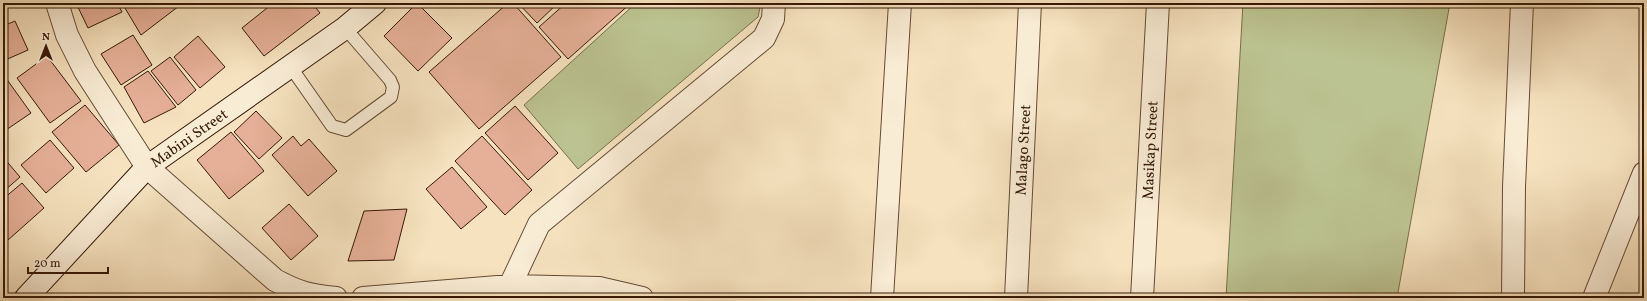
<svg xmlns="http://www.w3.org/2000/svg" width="1647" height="301" viewBox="0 0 1647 301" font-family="Vollkorn,serif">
  <rect width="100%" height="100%" fill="#f6e2bf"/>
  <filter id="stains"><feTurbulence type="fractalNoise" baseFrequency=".005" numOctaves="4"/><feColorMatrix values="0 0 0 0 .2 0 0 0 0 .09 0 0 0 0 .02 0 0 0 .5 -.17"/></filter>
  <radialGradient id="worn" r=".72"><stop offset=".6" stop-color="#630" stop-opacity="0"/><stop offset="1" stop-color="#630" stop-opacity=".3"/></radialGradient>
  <path fill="#bcc392" stroke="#796e4c" d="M636,3H761L758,17L578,169L524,105Z
    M1243,3H1450L1397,298H1226Z"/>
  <path fill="#e6b098" stroke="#361807" d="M76,3H117L122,12L88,28Z
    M122,3H177L179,6L141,35Z
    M264,3H312L320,13L264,56L242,28L267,8Z
    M417,3L452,38L418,71L384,36Z
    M508,3H513L561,57L479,129L429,72Z
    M518,3H558L537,23Z
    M566,3H631L568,59L539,27Z
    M15,21L28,50L3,61V26Z
    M133,35L152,65L121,85L101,54Z
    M198,36L225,67L200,88L174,57Z
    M47,56L81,101L50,123L17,78Z
    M170,57L196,90L178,105L151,71Z
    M148,71L176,107L144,123L124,87Z
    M3,74L31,113L3,132Z
    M85,105L119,145L86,172L52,132Z
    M515,106L558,153L528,180L485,133Z
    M256,111L282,138L259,159L234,132Z
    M231,132L264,171L229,199L197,160Z
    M293,136L301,146L309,139L337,171L308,196L272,155Z
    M482,136L532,190L505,215L455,161Z
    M50,140L74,168L46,193L21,165Z
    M3,157L20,177L3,192Z
    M452,167L487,207L461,229L426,189Z
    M22,183L44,208L8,240L3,235V199Z
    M289,204L318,236L291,260L262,228Z
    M407,209L394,260L348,261L364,211Z"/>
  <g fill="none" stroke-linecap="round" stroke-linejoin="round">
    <g stroke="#664a35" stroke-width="14">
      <path id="lane" d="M290,66L332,126L346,130L391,97L393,87L390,80L345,28"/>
    </g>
    <g stroke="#664a35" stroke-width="24">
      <path id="street" d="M57,3L67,35L85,71L147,167L275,280C299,293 309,295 336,298
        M510,286L539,224L764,38L773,19L774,3
        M363,298L510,286L599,288L642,298
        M882,298L900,3
        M1016,298L1030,3
        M1142,298L1158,3
        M1513,298L1514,187L1522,3
        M1594,298L1644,173"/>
    </g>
    <g stroke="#361807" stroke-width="24">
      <path id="secondary" d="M26,298L147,167L345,28L375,3"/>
    </g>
    <use href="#lane" stroke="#f9ecd5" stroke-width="12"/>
    <use href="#street" stroke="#f9ecd5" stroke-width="22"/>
    <use href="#secondary" stroke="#f9ecd5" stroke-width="22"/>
  </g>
  <g text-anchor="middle" stroke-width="3" stroke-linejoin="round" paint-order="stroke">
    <g font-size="15" fill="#361807" stroke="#f9ecd5">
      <text transform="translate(189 138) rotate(-35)" y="5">Mabini Street</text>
      <text transform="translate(1023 150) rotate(-87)" y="5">Malago Street</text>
      <text transform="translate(1150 150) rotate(-87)" y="5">Masikap Street</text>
    </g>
  </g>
  <rect width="1647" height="301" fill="none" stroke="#f6e2bf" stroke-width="16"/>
  <rect x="4" y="4" width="1639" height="293" fill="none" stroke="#361807" stroke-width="2"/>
  <rect x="8" y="8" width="1631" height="285" fill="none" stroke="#361807"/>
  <g transform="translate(46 46)" stroke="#f9ecd5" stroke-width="3" paint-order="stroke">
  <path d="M0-3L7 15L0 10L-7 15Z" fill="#361807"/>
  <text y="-6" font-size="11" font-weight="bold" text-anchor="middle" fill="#361807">N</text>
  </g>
  <path d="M28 267v6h80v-6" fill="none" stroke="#361807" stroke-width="2"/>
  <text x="34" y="267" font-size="12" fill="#361807" stroke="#f9ecd5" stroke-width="3" paint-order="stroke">20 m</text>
  <rect width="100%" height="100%" filter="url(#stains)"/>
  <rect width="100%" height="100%" fill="url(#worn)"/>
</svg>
